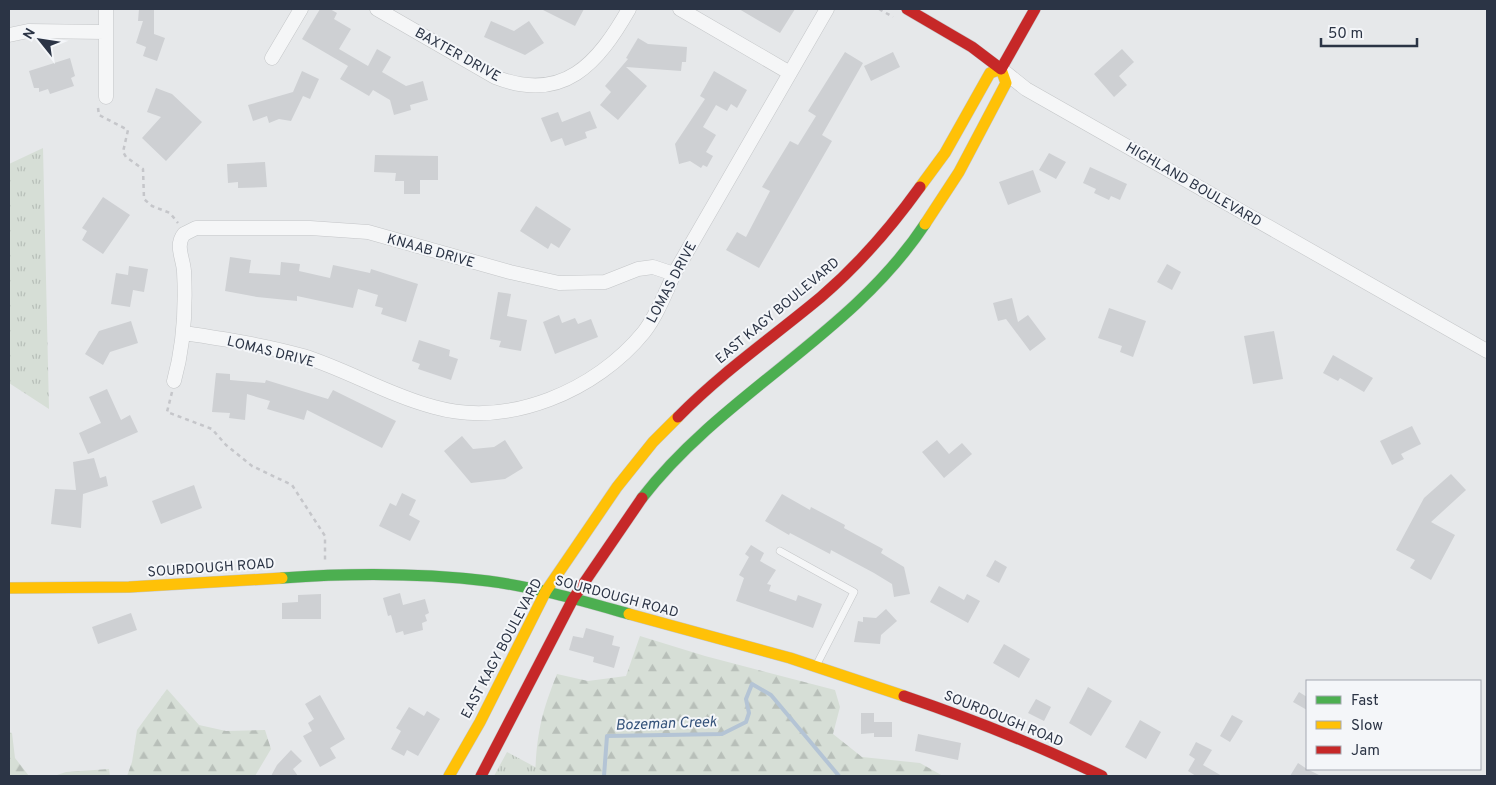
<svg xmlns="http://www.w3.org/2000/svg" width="1496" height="785" viewBox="0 0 1496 785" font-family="Overpass,sans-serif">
  <defs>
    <pattern id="forest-firs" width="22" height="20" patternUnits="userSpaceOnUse" patternTransform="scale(1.25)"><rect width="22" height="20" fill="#d6ded6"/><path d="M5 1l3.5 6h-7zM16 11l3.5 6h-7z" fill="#b8bfb9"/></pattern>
    <pattern id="park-tufts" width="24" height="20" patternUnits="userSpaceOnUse" patternTransform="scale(1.25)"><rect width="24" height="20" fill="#d6ded6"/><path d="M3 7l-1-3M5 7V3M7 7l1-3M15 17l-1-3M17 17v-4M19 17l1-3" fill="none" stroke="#b8bfb9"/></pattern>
  </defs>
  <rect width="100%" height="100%" fill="#e6e8ea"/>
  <path fill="url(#forest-firs)" d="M640,636L705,656L835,690L840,707L833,734L862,757L920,763L943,776H535C537,733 541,714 557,674L588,681L626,676Z
    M167,689L199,725L226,731L265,730L271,749L255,776H127L132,762L137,730Z
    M9,732L12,733L15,758L29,776H9Z
    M109,769L110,776H54L66,772Z"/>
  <path fill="url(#park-tufts)" d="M43,148L49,409L9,383V164Z
    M507,752L552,776H494Z"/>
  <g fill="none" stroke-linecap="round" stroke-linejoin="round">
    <path stroke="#b4c4d5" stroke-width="4" d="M604,776L607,736L722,734L746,722L749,713L746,699L752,684L771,695L839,776"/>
  </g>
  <path fill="#ced0d3" d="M139,9H154V34L165,38L157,61L143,56L146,47L136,43L143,21H138Z
    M320,9H330L337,13L334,19L351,29L339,49L368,66L377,49L391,57L382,72L406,86L423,81L428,100L410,105L411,110L394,115L390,100L373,90L369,96L340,79L348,66L302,39Z
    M541,9H584L575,26Z
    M739,9H795L780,33Z
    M491,21L514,31L529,21L544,43L525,55L484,37Z
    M638,38L648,44L687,47L686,62H682L681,71L626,67L647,86L618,120L600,105L611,92L605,86L628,59L626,58Z
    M1122,49L1134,62L1119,76L1127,85L1114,97L1094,74Z
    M845,52L863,63L822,135L832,141L759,268L726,250L737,232L746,237L770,191L762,187L790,141L798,145L816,116L808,111Z
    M893,52L900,67L871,81L864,66Z
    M70,58L75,76L71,78L74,86L50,94L48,89L39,92V88H34L29,71Z
    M302,71L319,79L310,99L303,96L291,121L279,119L269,123L267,116L253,121L248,105L293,92Z
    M714,71L747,90L737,108L731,104L727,111L716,105L703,127L716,135L706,152L713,156L707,167L703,165L701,168L690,161L679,164L675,144L705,99L700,96Z
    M156,88L172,94L202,122L166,161L142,138L161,117L147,112Z
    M590,111L597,128L585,132L587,138L565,146L562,138L551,142L541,118L558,112L562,122Z
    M1049,153L1066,162L1056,179L1039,170Z
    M375,155L438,156V180H420V194H404V181H395L396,173L374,172Z
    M265,162L267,187L238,188V182L228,183L227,164Z
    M1090,167L1127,184L1120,200L1111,196L1109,200L1094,193L1096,189L1083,183Z
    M1033,170L1041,192L1008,205L999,182Z
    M103,197L130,215L103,254L82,240L87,231L82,228Z
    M536,206L571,229L559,248L551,243L548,249L520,231Z
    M230,257L251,260L249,273L280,275L281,262L300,264L299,271L330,278L333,265L370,273L371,269L418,284L406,322L381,314L383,308L375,306L378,295L358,289L353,308L297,296V301L257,297L225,291Z
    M1167,264L1181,272L1172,290L1157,282Z
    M129,266L148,269L144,292L133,290L130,307L111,304L116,273L128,275Z
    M498,292L511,294L507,316L527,320L521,351L499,347L501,341L490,339Z
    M1012,298L1018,322L1028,315L1046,339L1030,351L1006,319L998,321L993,303Z
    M1109,308L1146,321L1133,357L1120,352L1122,346L1098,338Z
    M559,315L562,323L575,318L578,324L591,319L598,337L555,354L543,322Z
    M131,321L138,343L110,352L103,365L85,354L99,331Z
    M1274,331L1283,379L1253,384L1244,336Z
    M419,340L450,350L449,356L458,359L451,380L418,369L420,364L412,361Z
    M1333,355L1373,378L1364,392L1340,378L1338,381L1323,373Z
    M216,373L230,374V380L265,383L266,380L328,399L333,390L396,421L382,448L307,410L304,420L267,409L270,401L247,394L245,420L229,418L230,413L212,412Z
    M107,389L121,420L130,415L138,432L88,454L79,433L101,423L89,397Z
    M1412,426L1421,444L1401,454L1404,459L1392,465L1380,441Z
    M462,436L473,449L494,447L505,440L523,468L505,479L471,483L444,451Z
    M937,440L949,454L962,443L972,454L944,478L922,452Z
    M94,458L100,478L106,476L108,486L83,494L81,528L51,524L55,489L76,490L73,462Z
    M1451,474L1466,490L1431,522L1455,535L1431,580L1410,568L1415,560L1396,550L1424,498Z
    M194,485L202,508L161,524L152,501Z
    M402,493L416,500L409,515L420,521L410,541L379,526L390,503L396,506Z
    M782,494L810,510L811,507L845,525L844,528L883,549L881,553L904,567L910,594L894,597L892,584L874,573L831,550L830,554L790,533L789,535L765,521Z
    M751,545L764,553L760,561L776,570L767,584L771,585L769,591L796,601L798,595L822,604L813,628L736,601L744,578L739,575L749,557L745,554Z
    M995,560L1007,567L999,583L986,576Z
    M939,586L964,600L967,594L980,601L968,623L930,602Z
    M400,593L403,605L425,599L429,613L425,615L427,621L422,623L423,630L404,635L403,631L396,633L391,615L388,616L383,598Z
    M321,594V619H282V603L298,602V595Z
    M886,609L897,621L881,635L880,644L854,642L858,621L863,622V617L876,618Z
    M131,613L137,630L98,644L92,627Z
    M586,628L614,636L612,645L620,647L614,668L593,662L594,657L569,650L573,636L583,638Z
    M1004,644L1030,659L1019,678L993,663Z
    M1088,687L1112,701L1091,736L1069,723Z
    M1299,692L1307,697V710L1293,702Z
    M320,695L345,739L330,748L336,758L320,767L303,736L312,731L308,723L314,719L305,704Z
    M1036,699L1051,707L1044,721L1028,713Z
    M409,707L424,716L427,711L440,719L418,756L407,750L404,756L391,749L401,731L396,728Z
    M861,713H874V722H892V737H874V733L861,734Z
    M1232,715L1243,721L1230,742L1220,736Z
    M1140,720L1161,732L1146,759L1125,747Z
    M918,734L961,743L958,760L915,751Z
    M1196,742L1212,750L1203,765L1222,776H1196L1188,771L1195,759L1189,755Z
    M291,750L302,761L293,769L298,776H271L277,765Z
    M1298,763L1307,769L1321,776H1290Z"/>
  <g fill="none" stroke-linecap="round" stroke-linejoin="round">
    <g stroke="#c4c6c8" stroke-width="8">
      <path id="lane" d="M780,551L854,592L816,666"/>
    </g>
    <g stroke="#c4c6c8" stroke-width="15">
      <path id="street" d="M377,9L495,77C564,104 598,63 629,9
        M680,9L790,73
        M9,35L28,31L105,32
        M272,58L301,9
        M1001,69L1026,89L1487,351
        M106,97V9
        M184,333C224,339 264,345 303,356C348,370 388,395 434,407C509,428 596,391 644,332C657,315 665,294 674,274L827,9
        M174,381C184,345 186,308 184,271C183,258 175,245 184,234L196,228H310L368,232L510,272L559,283L605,282L638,269L653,267L674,274"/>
    </g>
    <g stroke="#c4c6c8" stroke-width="12">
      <path id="fast" d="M642,498C723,393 852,335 925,224
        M282,578C351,573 420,573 488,581C536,587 583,601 629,614"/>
    </g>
    <g stroke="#c4c6c8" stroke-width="12">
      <path id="slow" d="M920,187L945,153L990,73L1001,69
        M925,224L959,172L1006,83L1001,69
        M9,588L129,587L282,578
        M629,614L790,658L904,696
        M449,776L480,722L546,591L617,487L653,442L678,417"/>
    </g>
    <g stroke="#c4c6c8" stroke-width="12">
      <path id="jam" d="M907,9L972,47L1001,69
        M1001,69L1035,9
        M678,417C722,372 773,337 821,297C857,266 892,226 920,187
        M904,696C972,719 1037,745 1102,776
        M481,776L573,599L642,498"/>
    </g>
    <path stroke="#c5c6ca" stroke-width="2.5" stroke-dasharray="4 4" stroke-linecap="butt" d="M879,9L893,17
      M98,108L99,115L128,130L123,152L126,157L143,169L144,199L152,206L170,213L178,223
      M172,392L167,412L212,429L226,445L252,466L292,485L325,536V560"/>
    <use href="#lane" stroke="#f5f6f7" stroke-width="7"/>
    <use href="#street" stroke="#f5f6f7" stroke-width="14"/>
    <use href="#fast" stroke="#4caf50" stroke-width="11"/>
    <use href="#slow" stroke="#ffc107" stroke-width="11"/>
    <use href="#jam" stroke="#c62828" stroke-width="11"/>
  </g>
  <g text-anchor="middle" stroke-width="4" stroke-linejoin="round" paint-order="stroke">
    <g font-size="14" fill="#2b3445" stroke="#f4f6f9">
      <text transform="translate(458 54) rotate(29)" y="5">BAXTER DRIVE</text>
      <text transform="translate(1194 184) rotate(30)" y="5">HIGHLAND BOULEVARD</text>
      <text transform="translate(431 250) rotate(16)" y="5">KNAAB DRIVE</text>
      <text transform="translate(671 282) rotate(-62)" y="5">LOMAS DRIVE</text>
      <text transform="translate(777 310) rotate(-40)" y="5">EAST KAGY BOULEVARD</text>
      <text transform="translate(271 351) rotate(14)" y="5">LOMAS DRIVE</text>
      <text transform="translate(211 567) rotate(-4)" y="5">SOURDOUGH ROAD</text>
      <text transform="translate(617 596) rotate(15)" y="5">SOURDOUGH ROAD</text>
      <text transform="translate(501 648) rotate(-62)" y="5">EAST KAGY BOULEVARD</text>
      <text transform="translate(1004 718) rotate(22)" y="5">SOURDOUGH ROAD</text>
    </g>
    <g font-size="15" font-style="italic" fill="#34527a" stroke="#f4f6f9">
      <text transform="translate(666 723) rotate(-2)" y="5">Bozeman Creek</text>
    </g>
  </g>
  <rect width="1496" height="785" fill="none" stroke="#2b3445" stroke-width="20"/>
  <rect x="1306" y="680" width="175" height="90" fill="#f4f6f9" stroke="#a4a8b1"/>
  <rect x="1316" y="696" width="25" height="8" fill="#4caf50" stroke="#a4a8b1"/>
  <text x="1351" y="705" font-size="15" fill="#2b3445">Fast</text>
  <rect x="1316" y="721" width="25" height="8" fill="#ffc107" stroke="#a4a8b1"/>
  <text x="1351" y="730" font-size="15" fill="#2b3445">Slow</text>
  <rect x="1316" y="746" width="25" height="8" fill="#c62828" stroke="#a4a8b1"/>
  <text x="1351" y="755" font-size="15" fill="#2b3445">Jam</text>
  <g transform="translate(40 40) rotate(300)" stroke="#f4f6f9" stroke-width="4" paint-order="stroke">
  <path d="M0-4L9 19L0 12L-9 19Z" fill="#2b3445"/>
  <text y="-8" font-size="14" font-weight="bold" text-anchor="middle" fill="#2b3445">N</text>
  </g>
  <path d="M1321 38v8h96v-8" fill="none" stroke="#2b3445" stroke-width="2.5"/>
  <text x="1328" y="38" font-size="15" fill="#2b3445" stroke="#f4f6f9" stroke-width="4" paint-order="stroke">50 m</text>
</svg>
